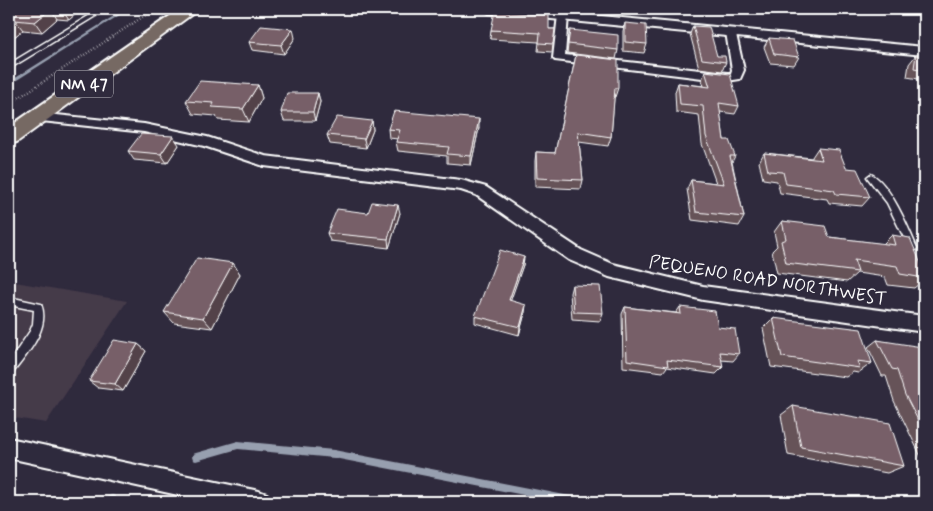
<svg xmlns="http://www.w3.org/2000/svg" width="933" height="511" viewBox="0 0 933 511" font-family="Mynerve,sans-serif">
  <rect width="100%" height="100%" fill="#2f2a3d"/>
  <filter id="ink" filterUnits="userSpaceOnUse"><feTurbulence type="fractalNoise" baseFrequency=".02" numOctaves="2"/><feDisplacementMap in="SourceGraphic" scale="10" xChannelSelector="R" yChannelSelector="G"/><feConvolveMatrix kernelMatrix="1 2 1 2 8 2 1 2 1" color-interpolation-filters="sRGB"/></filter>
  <g filter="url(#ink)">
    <path fill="#453a4a" d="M9,281L127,301L46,423L9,417Z"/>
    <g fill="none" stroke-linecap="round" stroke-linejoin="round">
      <path fill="#979faf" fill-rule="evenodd" d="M125,9H129L9,85V82Z
        M238,441L334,450L580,498L583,499L584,502H560L334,458L238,449L196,461L193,460L192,457L193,454L196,453Z
        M112,495L115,496L116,499L115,502H99L100,499Z"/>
      <g stroke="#fff" stroke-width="3">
        <path id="service" d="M100,9H107L9,69V64Z
          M871,174C890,183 909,229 917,248L916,250H910L887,203L867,177Z
          M9,297L41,304C51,329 26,355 13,373L9,375V362L30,331L33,324L34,310L9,305Z"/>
      </g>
      <g stroke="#fff" stroke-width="4">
        <path id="minor" d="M563,12L568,15L565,55L727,73H731L732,70L726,32L727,30H735L744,70L740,79L727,81L555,60L553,58L558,15Z
          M37,113L144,124L207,137L265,156L461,180L486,187L581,250L613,264L703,286L924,316V332L703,300L609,277L569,260L476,195L461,190L264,166L204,146L144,132L32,120L31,117L32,114Z
          M9,438L259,491L267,494L270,502H210L9,458Z"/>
      </g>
      <g stroke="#fff" stroke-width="4">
        <path id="tertiary" d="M482,9H529L924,47V55L489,13Z"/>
      </g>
      <g stroke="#fff" stroke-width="4">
        <path id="primary" d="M180,9H199L17,142L9,144V127Z"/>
      </g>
      <path stroke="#fff" stroke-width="2.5" stroke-dasharray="0.5 2.5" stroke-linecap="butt" d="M9,104L155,9"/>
      <use href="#service" fill="#2f2a3d" fill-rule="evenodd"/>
      <use href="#minor" fill="#2f2a3d" fill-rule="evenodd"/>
      <use href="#tertiary" fill="#2f2a3d" fill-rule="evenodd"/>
      <use href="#primary" fill="#766964" fill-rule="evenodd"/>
    </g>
    <path fill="#665259" stroke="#fff" d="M9,9H81L69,20L57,19L42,32L23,30L9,41Z
      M625,23L647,44L644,53L623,51V31Z
      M693,26L717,56L726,62L722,71L699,68L690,34Z
      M549,29H555L552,52L538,51L539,42L490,39L491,30Z
      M570,30L618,50L616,59L567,53Z
      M295,38L284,54L252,50L249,42Z
      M769,38L799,57L794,65L770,63L764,47Z
      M576,55L618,88L615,97H614L611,137L608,146L579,142L583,180L581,189L535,187V161L536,152L555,153Z
      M916,55L924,56V80L907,77L909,64Z
      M705,71L739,106L735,114L720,112L724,140L735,156L732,162L744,217L739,226L692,220L687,189L691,180L716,183L702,144L699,115L676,112L675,92L678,83L704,86L702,80Z
      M258,85L262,98L249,122L218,120L216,116L193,114L186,101Z
      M318,93L320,102L315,121H284L281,112Z
      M372,121L373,130L366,148L330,144L327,135Z
      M479,128L471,165L447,163V156L398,151L396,142L398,139L389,138L388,129Z
      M179,145L167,163L134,160L128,151Z
      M818,148L846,168L870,197L862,206L829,203L827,199L780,193L777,181L763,179L759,162L764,153L812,158V157Z
      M400,213L389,248L330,241L327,233Z
      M782,221L829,237L883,244L892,235L924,271V280L914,288L888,285L885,277L857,273L847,282L777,273L772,251L777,246L774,232Z
      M524,257L523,265L510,301L525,313L519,335L475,323V316Z
      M233,263L240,274L212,328L174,323L164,312Z
      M572,285L603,313L600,321L572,319L570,293Z
      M625,307L676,313L680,307L718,327L739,354L733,361L721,360L723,367L716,374L667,367L663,372L623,367L622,314Z
      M773,318L872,363L858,373L853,372L846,377L771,367L763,328Z
      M877,340L924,351V463L894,401L886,376H882L868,347Z
      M138,344L146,351L123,391L98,388L89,381Z
      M793,406L904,466L887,473L788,455L781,415Z"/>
    <path fill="#534249" stroke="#fff" d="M51,9L57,19L42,32L35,22Z
      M63,9H81L69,20L62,10Z
      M15,20L23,30L9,41V26Z
      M293,29L295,38L284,54L281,45Z
      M258,85L262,98L249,122L243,109Z
      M318,93L320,102L315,121L313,112Z
      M479,119V128L471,165V156Z
      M372,121L373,130L366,148L364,139Z
      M173,136L179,145L167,163L161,154Z
      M398,205L400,213L389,248L388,239Z
      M524,257L523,265L508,308L509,300Z
      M233,263L240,274L212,328L203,318Z
      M526,305L525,313L519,335L520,327Z
      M138,344L146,351L123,391L115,384Z"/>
    <path fill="#775f68" stroke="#fff" d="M9,9H63L62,10L51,9L35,22L15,20L9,26Z
      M495,11L549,15V29H555L553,44L539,43L540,33L491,30Z
      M625,23L646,25L647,44L625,42Z
      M261,26L293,29L281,45L249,42Z
      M693,26L709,27L717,56H725L726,62L702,59Z
      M570,30L618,35V50L568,44Z
      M769,38L793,40L799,57L774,54Z
      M576,55L618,60V88H615L611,137L578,132L583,180L537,178L536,152L555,153Z
      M916,55L924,56V70L914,68Z
      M705,71L730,74L739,106L719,103L724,140H729L735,156H730L744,217L696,212L691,180L724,184L706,136L703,106L680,104L678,83L710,87Z
      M200,81L258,85L243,109L212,107L214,103L186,101Z
      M287,93H318L313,112H281Z
      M394,111L479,119L471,156L447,154L449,147L396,142L400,130L388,129Z
      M337,117L372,121L364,139L327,135Z
      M141,134L173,136L161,154L128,151Z
      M818,148L839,150L846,168L857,169L870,197L836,194L834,190L786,184L783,172L768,171L764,153L822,160Z
      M372,202L398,205L388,239L327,233L337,209L368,213Z
      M782,221L825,226L829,237L895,245L892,235L910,238L924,271V278L900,274L897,266L854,260L858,272L786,263L781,241L786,239Z
      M500,250L524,257L509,300L526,305L520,327L475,316Z
      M197,258L233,263L203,318L164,312Z
      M572,285L600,286L603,313L574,312Z
      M625,307L681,314L680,307L715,311L718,327L735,329L739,354L720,352L723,367L667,360L668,366L627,360Z
      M773,318L861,329L872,363L857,361L860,368L782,357Z
      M114,340L138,344L115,384L89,381Z
      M877,340L922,347L924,351V432L905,395L897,370L892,369Z
      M793,406L890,423L904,466L801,447Z"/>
  </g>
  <g text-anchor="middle" stroke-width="4" stroke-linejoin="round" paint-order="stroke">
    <rect fill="#2f2a3d" stroke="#c1bfc5" stroke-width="1" x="55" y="70.5" width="58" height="27" rx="4"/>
    <g font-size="16" font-weight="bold" fill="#fff">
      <text x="84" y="90">NM 47</text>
    </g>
    <g font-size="18" fill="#fff" stroke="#2f2a3d">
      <text transform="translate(768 280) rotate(9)" y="6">PEQUENO ROAD NORTHWEST</text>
    </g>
  </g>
  <rect width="933" height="511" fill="none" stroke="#2f2a3d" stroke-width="30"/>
  <rect x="15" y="15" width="903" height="481" fill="none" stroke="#fff" stroke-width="2" filter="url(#ink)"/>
</svg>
